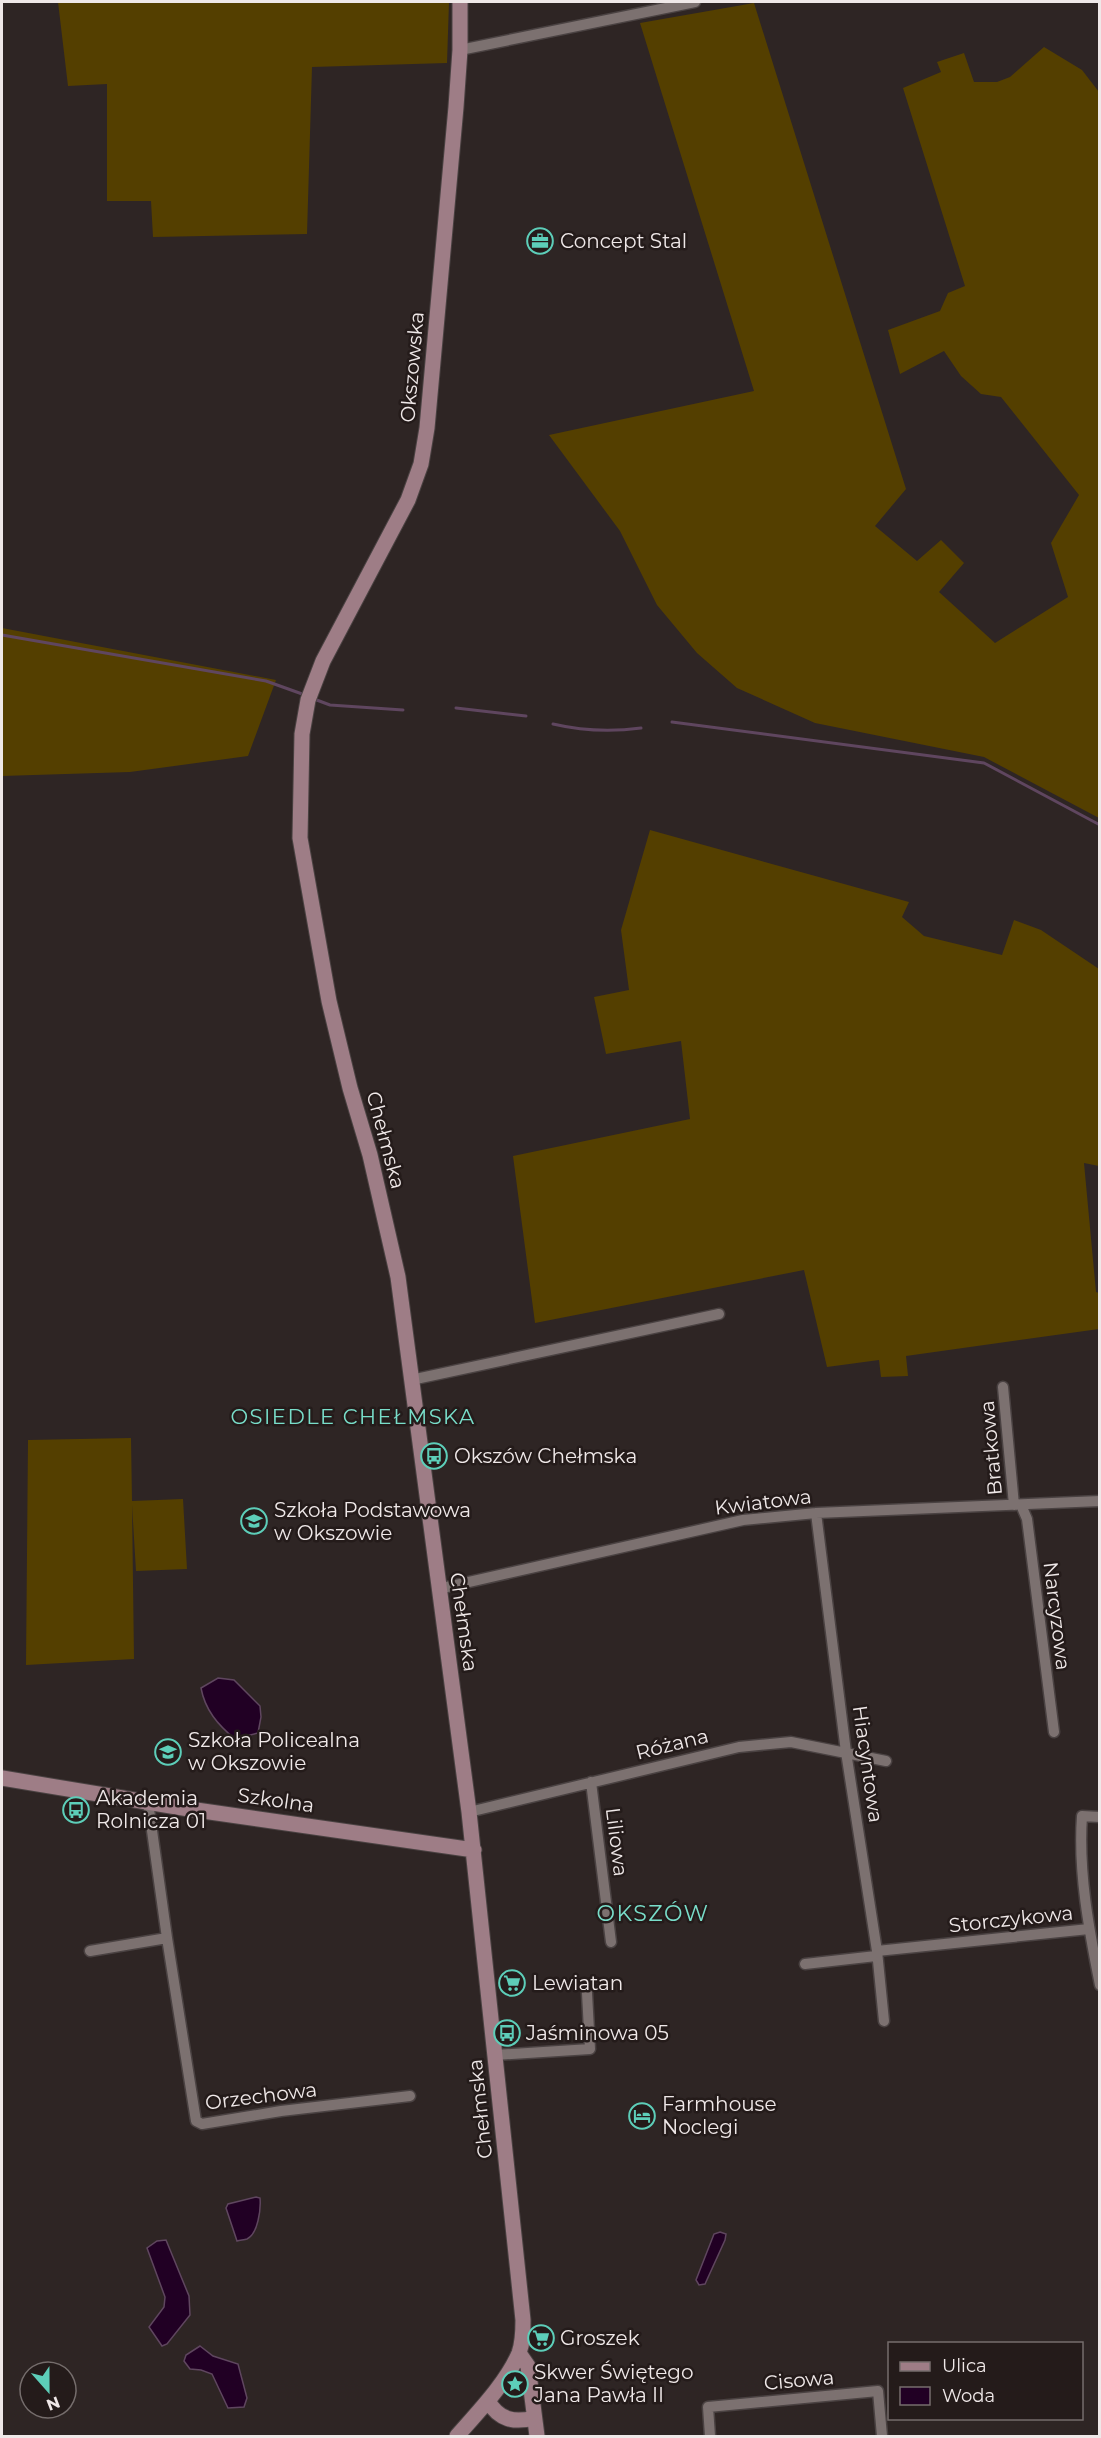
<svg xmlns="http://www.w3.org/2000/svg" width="1101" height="2438" viewBox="0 0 1101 2438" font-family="Montserrat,sans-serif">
  <rect width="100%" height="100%" fill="#2e2524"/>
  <path fill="#543f00" d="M58,2H449L447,63L312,67L307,234L153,237L151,201H107V84L68,86Z
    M754,3L906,489L875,526L917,561L941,540L964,563L939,592L995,643L1068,597L1051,543L1079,495L1001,397L981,394L961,376L944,351L900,374L888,330L940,311L948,293L965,286L903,88L941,72L937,62L964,53L974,82H997L1010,77L1044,47L1082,70L1099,92V818L984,757L815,723L737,688L697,653L657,605L620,531L549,435L754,391L640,23Z
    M2,628L276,680L248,756L130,772L2,776Z
    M650,830L909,902L902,917L924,936L1002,955L1014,920L1041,930L1099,969V1166L1084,1163L1096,1292L1099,1293V1329L906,1356L908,1376L881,1377L879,1360L827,1367L804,1270L535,1323L513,1156L690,1119L681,1041L606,1054L594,997L629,990L621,930Z
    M131,1438L132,1501L183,1499L187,1569L136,1571L132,1505L134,1659L26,1665L28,1440Z"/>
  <path fill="#210024" stroke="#5f465f" stroke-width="1.5" d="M218,1678L234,1680L260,1706L261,1717L258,1733L235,1739C218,1725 205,1710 201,1688Z
    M256,2197L260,2198C261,2209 258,2234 247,2239C244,2240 240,2240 237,2241L226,2208L228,2204Z
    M720,2232L726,2234L725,2240L705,2284L699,2285L696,2280L714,2234Z
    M166,2240L189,2296L190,2315L167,2344L162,2346L149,2327L164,2307L165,2297L147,2248L157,2241Z
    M200,2346L213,2356L238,2364L247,2398L244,2407L228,2408L212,2374L201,2370L190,2369L184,2361L186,2355Z"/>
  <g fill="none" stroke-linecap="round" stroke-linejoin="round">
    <path stroke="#5f465f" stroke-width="3" d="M2,635L266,681L305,695
      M314,699L330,705L403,710
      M456,708L526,716
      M672,722L984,763L1100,825
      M553,724C583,731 611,732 641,728"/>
    <g stroke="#4a4242" stroke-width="13">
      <path id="street" d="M460,50L695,2
        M411,1380L719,1314
        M1003,1387L1014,1505
        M1021,1505L1027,1519L1054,1732
        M816,1513L846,1752L877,1951L884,2021
        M438,1589L743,1520L816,1513L1100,1501
        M591,1782L611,1942
        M148,1802L167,1938L196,2121L202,2124L281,2111L410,2096
        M469,1812L739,1747L791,1742L886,1761
        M1100,1817L1082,1816C1078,1872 1089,1930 1100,1985
        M90,1951L167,1938
        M877,1951L1089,1929
        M805,1964L876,1956
        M495,2055L590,2049L587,1993
        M710,2436L708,2407L878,2391L882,2436"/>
    </g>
    <g stroke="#4a4242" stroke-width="17">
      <path id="secondary" d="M2,1778L189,1809L474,1850
        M519,2353L528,2366L537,2436
        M488,2401C499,2420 514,2423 534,2418
        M457,2436C478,2412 507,2382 519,2353C523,2342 523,2331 523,2320L469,1812L398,1277L370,1155L350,1088L329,1001L300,838L302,734L308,700L323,661L408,500L421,464L427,428L456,107L460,50V2"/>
    </g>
    <use href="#street" stroke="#7c7170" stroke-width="10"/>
    <use href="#secondary" stroke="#9e7d86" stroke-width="15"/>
  </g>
  <defs>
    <g id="office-ring" transform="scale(1.35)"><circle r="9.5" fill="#241b1a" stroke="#5dceb9" stroke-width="1.5"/><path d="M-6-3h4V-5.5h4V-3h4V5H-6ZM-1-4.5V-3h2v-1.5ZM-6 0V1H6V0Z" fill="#5dceb9"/></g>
    <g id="bus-ring" transform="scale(1.35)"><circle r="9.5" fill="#241b1a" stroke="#5dceb9" stroke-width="1.5"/><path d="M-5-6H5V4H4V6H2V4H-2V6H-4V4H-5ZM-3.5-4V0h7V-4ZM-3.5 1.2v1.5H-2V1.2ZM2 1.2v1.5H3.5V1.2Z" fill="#5dceb9"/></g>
    <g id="school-ring" transform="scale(1.35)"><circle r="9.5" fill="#241b1a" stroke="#5dceb9" stroke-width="1.5"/><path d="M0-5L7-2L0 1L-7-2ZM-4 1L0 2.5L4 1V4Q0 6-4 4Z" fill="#5dceb9"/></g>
    <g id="university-ring" transform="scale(1.35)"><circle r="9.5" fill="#241b1a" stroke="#5dceb9" stroke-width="1.5"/><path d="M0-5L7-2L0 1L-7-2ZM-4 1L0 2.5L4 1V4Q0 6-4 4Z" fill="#5dceb9"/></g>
    <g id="supermarket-ring" transform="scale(1.35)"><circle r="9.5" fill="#241b1a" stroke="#5dceb9" stroke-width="1.5"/><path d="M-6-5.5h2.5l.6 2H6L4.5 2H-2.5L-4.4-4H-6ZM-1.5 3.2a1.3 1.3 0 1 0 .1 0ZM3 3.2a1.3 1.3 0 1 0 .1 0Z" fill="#5dceb9"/></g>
    <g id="hotel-ring" transform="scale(1.35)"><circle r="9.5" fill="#241b1a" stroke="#5dceb9" stroke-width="1.5"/><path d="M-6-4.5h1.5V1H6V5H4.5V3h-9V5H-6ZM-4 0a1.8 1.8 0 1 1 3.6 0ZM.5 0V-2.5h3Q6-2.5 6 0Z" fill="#5dceb9"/></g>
    <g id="sight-ring" transform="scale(1.35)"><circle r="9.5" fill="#241b1a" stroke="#5dceb9" stroke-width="1.5"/><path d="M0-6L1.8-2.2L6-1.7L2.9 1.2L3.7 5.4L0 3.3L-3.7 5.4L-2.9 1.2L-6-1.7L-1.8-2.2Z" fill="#5dceb9"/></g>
  </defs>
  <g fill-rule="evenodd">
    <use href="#office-ring" x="540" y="241"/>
    <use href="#bus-ring" x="434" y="1456"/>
    <use href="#school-ring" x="254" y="1521"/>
    <use href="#university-ring" x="168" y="1752"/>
    <use href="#bus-ring" x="76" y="1810"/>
    <use href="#supermarket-ring" x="512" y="1983"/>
    <use href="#bus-ring" x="507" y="2033"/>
    <use href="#hotel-ring" x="642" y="2116"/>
    <use href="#supermarket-ring" x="541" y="2338"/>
    <use href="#sight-ring" x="515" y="2384"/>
  </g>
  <g text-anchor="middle" stroke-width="5" stroke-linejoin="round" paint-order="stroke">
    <g font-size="20" fill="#efe8e8" stroke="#241b1a" text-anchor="start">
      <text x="560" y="248">Concept Stal</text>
      <text x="454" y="1463">Okszów Chełmska</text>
      <text x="274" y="1517">Szkoła Podstawowa<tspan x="274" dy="23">w Okszowie</tspan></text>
      <text x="188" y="1747">Szkoła Policealna<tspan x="188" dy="23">w Okszowie</tspan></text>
      <text x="96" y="1805">Akademia<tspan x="96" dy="23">Rolnicza 01</tspan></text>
      <text x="532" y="1990">Lewiatan</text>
      <text x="526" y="2040">Jaśminowa 05</text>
      <text x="662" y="2111">Farmhouse<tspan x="662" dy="23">Noclegi</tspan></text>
      <text x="560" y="2345">Groszek</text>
      <text x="534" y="2379">Skwer Świętego<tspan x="534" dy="23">Jana Pawła II</tspan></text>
    </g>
    <g font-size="20" fill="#efe8e8" stroke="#241b1a">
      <text transform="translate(412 367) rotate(-85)" y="7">Okszowska</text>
      <text transform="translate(386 1140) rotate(75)" y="7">Chełmska</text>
      <text transform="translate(991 1448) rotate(-95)" y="7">Bratkowa</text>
      <text transform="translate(763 1502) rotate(-7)" y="7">Kwiatowa</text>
      <text transform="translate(1057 1616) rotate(83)" y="7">Narcyzowa</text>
      <text transform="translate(464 1622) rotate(82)" y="7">Chełmska</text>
      <text transform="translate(672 1744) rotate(-14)" y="7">Różana</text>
      <text transform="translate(868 1764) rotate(82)" y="7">Hiacyntowa</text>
      <text transform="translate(276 1800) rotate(8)" y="7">Szkolna</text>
      <text transform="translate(617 1842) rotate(83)" y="7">Liliowa</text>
      <text transform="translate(1011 1919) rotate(-6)" y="7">Storczykowa</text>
      <text transform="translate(261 2096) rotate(-7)" y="7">Orzechowa</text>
      <text transform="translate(480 2109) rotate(-96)" y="7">Chełmska</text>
      <text transform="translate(799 2380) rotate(-5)" y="7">Cisowa</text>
    </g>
    <g font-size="21" letter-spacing="1.5" fill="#79deca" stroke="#241b1a">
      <text x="353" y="1424">OSIEDLE CHEŁMSKA</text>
    </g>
    <g font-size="22" letter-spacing="1.5" fill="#79deca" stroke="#241b1a">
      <text x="653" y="1921">OKSZÓW</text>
    </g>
  </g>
  <rect width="1101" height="2438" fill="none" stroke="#efe8e8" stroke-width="6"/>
  <rect x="888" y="2342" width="195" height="78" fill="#241b1a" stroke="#756d6c" stroke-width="1.5"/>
  <rect x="900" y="2362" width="30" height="9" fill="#9e7d86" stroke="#756d6c" stroke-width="1.5"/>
  <text x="942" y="2372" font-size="18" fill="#efe8e8">Ulica</text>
  <rect x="900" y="2387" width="30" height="18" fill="#210024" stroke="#756d6c" stroke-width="1.5"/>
  <text x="942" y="2402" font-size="18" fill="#efe8e8">Woda</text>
  <g transform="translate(48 2390) rotate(159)"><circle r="28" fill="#241b1a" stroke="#756d6c" stroke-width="1.5"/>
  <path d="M0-4.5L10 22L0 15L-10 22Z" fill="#5dceb9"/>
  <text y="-9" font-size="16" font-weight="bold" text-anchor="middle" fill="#efe8e8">N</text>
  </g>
</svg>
